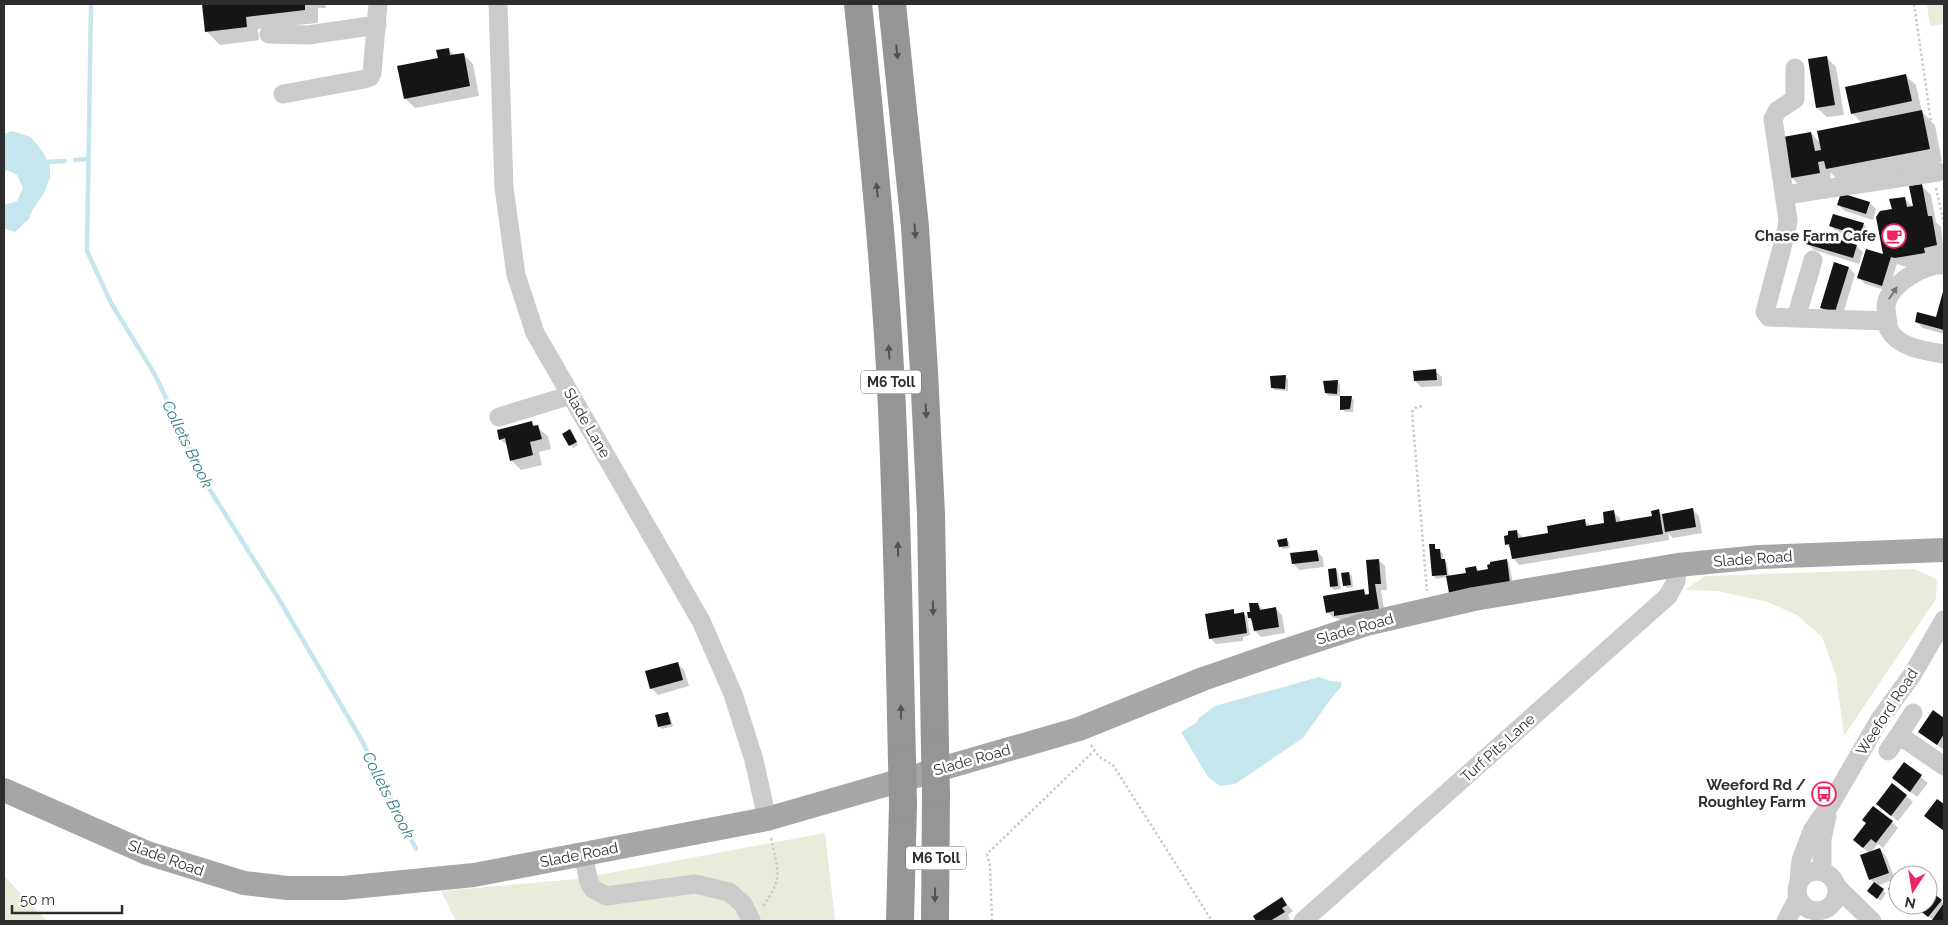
<svg xmlns="http://www.w3.org/2000/svg" width="1948" height="925" viewBox="0 0 1948 925" font-family="Raleway,sans-serif">
  <rect width="100%" height="100%" fill="#fff"/>
  <path fill="#e8ecda" d="M1927,4H1944V24L1930,26Z
    M1914,569L1937,579L1936,599L1844,736L1836,675L1822,637L1797,615L1768,602L1717,591L1685,590L1705,576Z
    M825,833L835,921H456L441,891L577,879Z
    M4,876L47,921H4Z"/>
  <path fill="#c5e6ed" d="M12,131L31,137L43,152L50,166V178L44,193L33,209L29,219L15,232L4,228V205L17,201L23,188L17,175L7,170L4,173V134Z
    M1319,677L1331,681L1342,682L1341,687L1330,700L1303,738L1235,784L1220,786L1208,777L1181,732L1196,723L1199,718L1215,706Z"/>
  <path fill="#0003" d="M203,4H325L326,8H318V23L258,29L259,40L220,45L207,32Z
    M448,49L455,56L463,54L473,64L479,96L415,108L405,98Z
    M1826,57L1836,67L1844,115L1827,117L1817,108Z
    M1906,76L1916,85L1922,112L1935,125L1942,162L1840,182L1830,172L1832,186L1805,191L1792,178L1811,133L1821,144L1862,123L1852,113Z
    M1921,185L1931,195L1936,222L1941,227L1944,255L1933,257L1934,263L1906,267L1897,264L1888,291L1865,284L1859,278L1888,257L1894,210L1904,198L1914,208Z
    M1870,203L1876,209L1873,220L1845,211L1838,205Z
    M1863,224L1870,231L1866,241L1837,232L1831,226Z
    M1808,244L1856,246L1863,252L1859,264L1814,250Z
    M1849,268L1855,274L1842,318L1827,314L1821,307Z
    M1944,291V334L1923,328L1916,322L1937,319Z
    M1435,371L1442,377V386L1421,387L1415,381Z
    M1285,376L1288,379V391L1275,390L1272,387Z
    M1338,381L1340,384V396H1329L1326,393Z
    M1351,398L1354,400L1353,412H1345L1342,409Z
    M531,423L548,436L551,449L539,452L542,465L521,470L511,460L508,446L500,439Z
    M564,434H572L578,445L573,448Z
    M1693,510L1699,516L1702,533L1673,538L1668,533L1669,540L1519,565L1513,558L1511,549L1506,544L1517,531L1523,538L1550,534L1585,521L1591,527L1606,524L1613,512L1620,518V522L1654,517L1659,511L1663,515Z
    M1286,540L1289,542L1290,548L1283,549L1280,546Z
    M1434,545L1437,551L1443,553V560L1447,563L1449,577L1467,574L1475,567L1480,571L1487,570L1506,560L1509,563L1513,585L1447,577L1436,579L1434,576Z
    M1317,551L1323,558L1324,567L1299,570L1293,563Z
    M1378,560L1385,566L1387,590H1381L1385,615L1342,622L1338,618H1334L1327,612L1363,591L1368,595H1370Z
    M1336,569L1338,572L1341,589L1334,590L1331,587Z
    M1349,573L1352,576L1353,587L1347,588L1344,585Z
    M1258,605L1264,610L1275,608L1282,615L1285,633L1261,637L1255,631L1253,622L1249,618Z
    M1233,611L1237,615L1244,614L1247,617L1250,635L1243,637V641L1216,644L1210,638Z
    M678,664L684,670L689,686L658,695L651,688Z
    M1933,712L1944,720V750L1920,732Z
    M667,714L670,716L673,726L662,729L659,726Z
    M1904,763L1928,783L1917,797L1893,778Z
    M1906,796L1913,802L1898,821L1884,810Z
    M1892,822L1898,828L1883,848L1878,844L1871,852L1880,849L1886,856L1895,879L1877,886L1886,893L1881,901L1871,894L1874,883L1870,879L1869,853L1861,846Z
    M1928,890L1944,904V921H1934L1918,908L1915,911L1908,905H1928Z
    M1282,899L1293,911L1288,915L1290,919L1286,921H1257L1254,916Z"/>
  <g fill="none" stroke-linecap="round" stroke-linejoin="round">
    <path stroke="#c5e6ed" stroke-width="4.5" d="M91,4L87,251L111,303L154,373L210,490L280,601L361,739L416,849
      M75,160L88,159
      M48,162L65,161"/>
  </g>
  <path fill="#151515" d="M202,4H305V10L246,17L247,27L205,32Z
    M449,48L450,55L464,53L470,86L404,99L397,66L438,58L436,50Z
    M1827,56L1835,105L1816,108L1808,59Z
    M1906,74L1912,101L1851,114L1845,87Z
    M1922,110L1930,149L1826,169L1824,161L1818,162L1820,173L1791,178L1783,137L1811,132L1815,151L1821,150L1817,131Z
    M1922,184L1928,216H1932L1937,245L1924,248L1925,253L1895,258L1891,257L1882,286L1857,278L1866,249L1883,254L1876,217L1880,211L1892,209L1889,199L1905,197L1907,207L1913,206L1909,186Z
    M1841,193L1870,202L1866,214L1837,205Z
    M1833,214L1864,223L1860,236L1829,226Z
    M1810,231L1857,245L1853,258L1806,244Z
    M1834,262L1849,267L1835,312L1820,308Z
    M1944,288V330L1915,322L1917,312L1936,317Z
    M1436,369L1437,380L1414,381L1413,371Z
    M1286,375L1285,389L1271,388L1270,376Z
    M1338,380L1337,394L1325,393L1323,381Z
    M1340,396H1352L1350,409L1340,410Z
    M532,421L533,426L538,425L542,439L530,442L533,455L510,461L505,438L499,440L497,430Z
    M570,429L577,442L569,446L562,434Z
    M1693,508L1696,527L1665,532L1662,514Z
    M1659,509L1663,534L1512,559L1509,544L1505,545L1504,536L1508,535V531L1517,530L1518,538L1548,533L1547,526L1585,519L1586,526L1604,523L1603,512L1614,510L1616,522L1652,516L1651,511Z
    M1287,538L1288,546L1279,547L1277,540Z
    M1429,544H1435V549H1440L1441,559H1445L1447,575L1432,576Z
    M1317,550L1319,561L1292,564L1290,553Z
    M1379,559L1381,584H1375L1379,609L1334,616V611L1326,613L1323,596L1364,589L1365,595L1369,594L1366,560Z
    M1507,559L1510,583L1449,593L1446,576L1466,573L1465,568L1476,566L1477,571L1488,569L1487,565L1490,564V562Z
    M1336,568L1338,586L1330,587L1328,569Z
    M1349,572L1351,585L1343,586L1341,573Z
    M1249,603H1258L1260,610L1276,607L1279,627L1254,631L1251,618H1248L1247,612H1250Z
    M1234,609V614L1244,612L1247,633L1209,639L1205,614Z
    M678,662L683,680L650,689L645,671Z
    M1933,710L1944,718V734L1937,745L1918,732Z
    M668,712L671,724L658,727L655,715Z
    M1904,762L1922,775L1910,792L1892,778Z
    M1892,783L1907,795L1891,816L1876,804Z
    M1937,799L1944,804V831L1924,816Z
    M1873,806L1893,821L1876,843L1871,839L1863,848L1853,840L1866,823L1862,820Z
    M1880,848L1889,873L1869,880L1860,855Z
    M1898,876V897L1888,889Z
    M1874,882L1884,889L1877,899L1867,891Z
    M1928,889L1942,900L1928,917L1913,905H1928Z
    M1282,897L1287,905L1282,908L1285,912L1270,921H1256L1253,916Z
    M1944,903V921H1933L1932,920Z"/>
  <g fill="none" stroke-linecap="round" stroke-linejoin="round">
    <path stroke="#cbcbcb" stroke-width="2.5" stroke-dasharray="2.5 2.5" stroke-linecap="butt" d="M1914,4L1936,156
      M1936,188L1944,224
      M1422,406L1415,408L1412,412L1427,591
      M1091,745L1099,757L1113,765L1212,921
      M763,906C785,875 777,872 771,837
      M992,921L990,865L987,854L1094,751"/>
    <path stroke="#cbcbcb" stroke-width="19" d="M498,4L504,188L516,275L535,333L701,621L733,694L754,760L767,819
      M269,34L308,35L377,25
      M1795,68V99L1777,111L1773,119L1788,220L1786,232L1765,312L1769,317L1796,318
      M283,94L365,79L370,77L372,73L378,4
      M1785,195L1938,172
      M1813,260L1796,318L1888,321
      M1944,265C1925,263 1887,285 1886,307C1886,310 1887,315 1887,318C1888,322 1888,327 1889,330C1899,348 1926,351 1944,354
      M499,417L571,395
      M1899,735L1913,713
      M1888,751L1899,735L1944,766
      M583,854L589,882L593,889L606,896L695,884L729,892L743,904L751,920
      M1797 891a20 20 0 1 1 40 0a20 20 0 1 1-40 0Z
      M1822,872V839L1827,816
      M1799,881L1801,860L1812,831L1830,805L1880,719L1912,675L1944,620
      M1836,886L1872,921
      M1303,921L1668,596L1676,581L1678,565
      M1786,921L1798,898"/>
    <path stroke="#a6a6a6" stroke-width="24" d="M4,790L147,853L244,883L287,888H343L474,875L767,819L1079,729L1203,679L1281,652L1366,624L1474,599L1678,565L1759,557L1944,550"/>
    <path stroke="#959595" stroke-width="28" d="M858,4C871,125 883,246 890,368C897,499 899,630 902,761
      M892,4L915,227L924,371L931,514L935,749
      M900,921L903,804
      M935,921L936,794"/>
    <path stroke="#959595" stroke-width="28" d="M935,749L936,794
      M902,761L903,804"/>
  </g>
  <defs><path id="oneway-solid" d="M-6-.8H1V-3.2L6.5 0L1 3.2V.8H-6Z" transform="scale(1.25)"/></defs>
  <g fill="#525252">
    <use href="#oneway-solid" transform="translate(897 52) rotate(84)"/>
    <use href="#oneway-solid" transform="translate(877 190) rotate(-96)"/>
    <use href="#oneway-solid" transform="translate(915 231) rotate(86)"/>
    <use href="#oneway-solid" transform="translate(889 352) rotate(-94)"/>
    <use href="#oneway-solid" transform="translate(926 411) rotate(87)"/>
    <use href="#oneway-solid" transform="translate(898 549) rotate(-91)"/>
    <use href="#oneway-solid" transform="translate(933 608) rotate(89)"/>
    <use href="#oneway-solid" transform="translate(901 712) rotate(-91)"/>
    <use href="#oneway-solid" transform="translate(935 895) rotate(91)"/>
  </g>
  <use fill="#757575" href="#oneway-solid" transform="translate(1893 293) rotate(-56)"/>
  <defs>
    <g id="cafe-ring" transform="scale(1.25)"><circle r="9.5" fill="#fff" stroke="#ee2660" stroke-width="1.5"/><path d="M-5.5-4.5H6V0H3Q3 3.5 0 3.5H-2.5Q-5.5 3.5-5.5 0ZM3-3.2v2h1.7v-2ZM-6 4.5H4V6H-6Z" fill="#ee2660"/></g>
    <g id="bus-ring" transform="scale(1.25)"><circle r="9.5" fill="#fff" stroke="#ee2660" stroke-width="1.5"/><path d="M-5-6H5V4H4V6H2V4H-2V6H-4V4H-5ZM-3.5-4V0h7V-4ZM-3.5 1.2v1.5H-2V1.2ZM2 1.2v1.5H3.5V1.2Z" fill="#ee2660"/></g>
  </defs>
  <g fill-rule="evenodd">
    <use href="#cafe-ring" x="1894" y="236"/>
    <use href="#bus-ring" x="1824" y="794"/>
  </g>
  <g text-anchor="middle" stroke-width="5" stroke-linejoin="round" paint-order="stroke">
    <g fill="#fff" stroke="#6d6d6d" stroke-width="1">
      <rect x="861" y="370.5" width="60" height="23" rx="4"/>
      <rect x="906" y="846.5" width="60" height="23" rx="4"/>
    </g>
    <g font-size="14" font-weight="bold" fill="#2e2e2e">
      <text x="891" y="387">M6 Toll</text>
      <text x="936" y="863">M6 Toll</text>
    </g>
    <g font-size="15" font-weight="bold" fill="#2e2e2e" stroke="#fff" text-anchor="end">
      <text x="1876" y="241">Chase Farm Cafe</text>
      <text x="1806" y="790">Weeford Rd /<tspan x="1806" dy="17">Roughley Farm</tspan></text>
    </g>
    <g font-size="15" fill="#2e2e2e" stroke="#fff">
      <text transform="translate(587 423) rotate(60)" y="5">Slade Lane</text>
      <text transform="translate(1753 559) rotate(-4)" y="5">Slade Road</text>
      <text transform="translate(1355 629) rotate(-16)" y="5">Slade Road</text>
      <text transform="translate(1887 712) rotate(-57)" y="5">Weeford Road</text>
      <text transform="translate(1498 748) rotate(-42)" y="5">Turf Pits Lane</text>
      <text transform="translate(972 760) rotate(-16)" y="5">Slade Road</text>
      <text transform="translate(579 855) rotate(-11)" y="5">Slade Road</text>
      <text transform="translate(166 858) rotate(20)" y="5">Slade Road</text>
    </g>
    <g font-size="16" font-style="italic" fill="#367e8c" stroke="#fff">
      <text transform="translate(188 444) rotate(64)" y="6">Collets Brook</text>
      <text transform="translate(389 795) rotate(63)" y="6">Collets Brook</text>
    </g>
  </g>
  <rect width="1948" height="925" fill="none" stroke="#2e2e2e" stroke-width="10"/>
  <g transform="translate(1913 890) rotate(192)"><circle r="24" fill="#ffffff" stroke="#ababab"/>
  <path d="M0-4L9 19L0 12L-9 19Z" fill="#ee2660"/>
  <text y="-8" font-size="14" font-weight="bold" text-anchor="middle" fill="#2e2e2e">N</text>
  </g>
  <path d="M12 905v8h110v-8" fill="none" stroke="#2e2e2e" stroke-width="2.5"/>
  <text x="20" y="905" font-size="15" fill="#2e2e2e" stroke="#ffffff" stroke-width="4" paint-order="stroke">50 m</text>
</svg>
